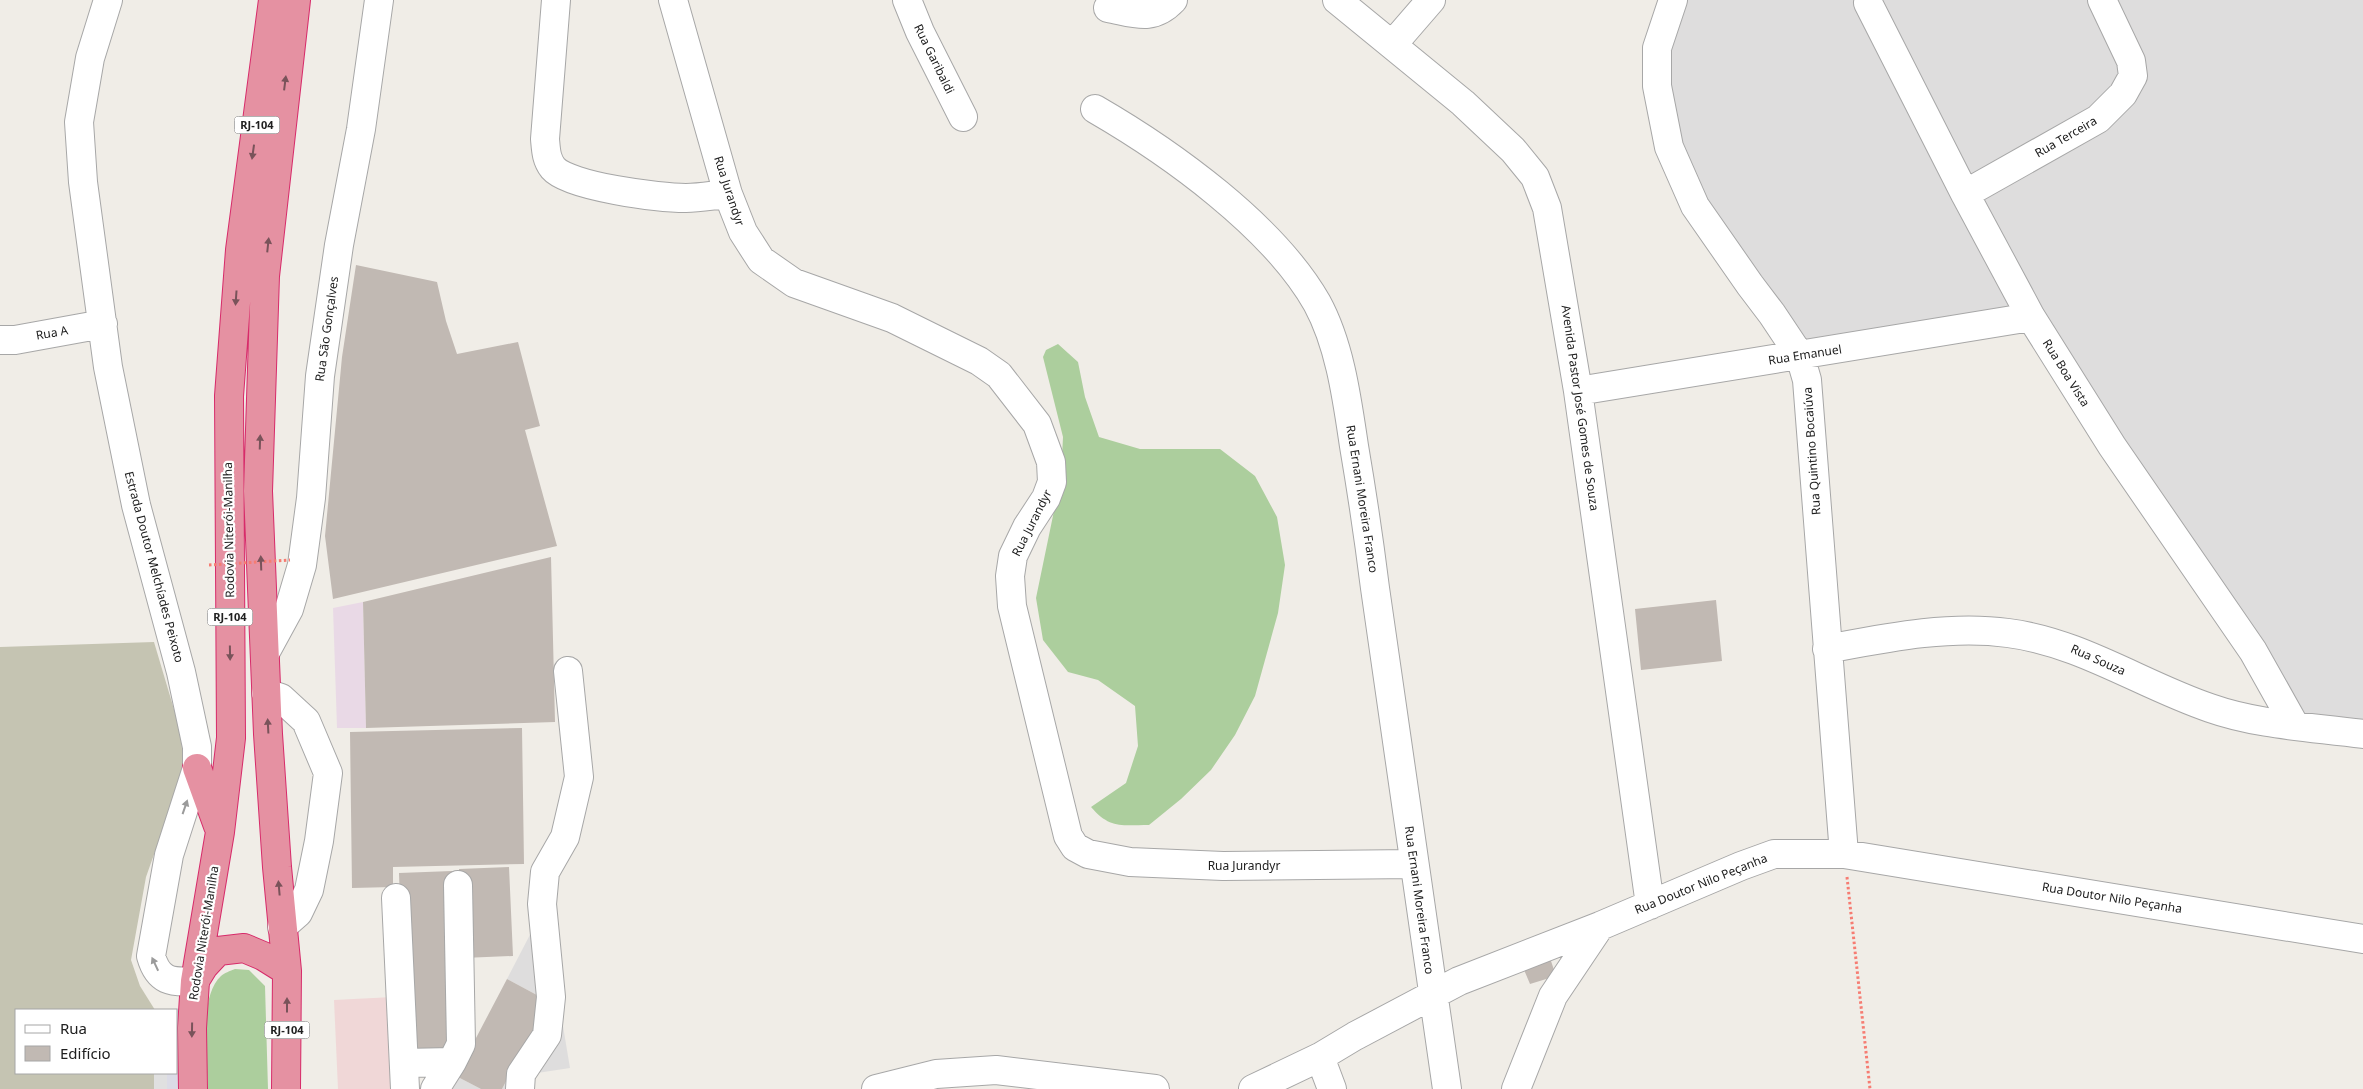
<svg xmlns="http://www.w3.org/2000/svg" width="2363" height="1089" viewBox="0 0 2363 1089" font-family="'Noto Sans',sans-serif">
  <rect width="100%" height="100%" fill="#f0ede7"/>
  <path fill="#dedddd" d="M1679,0H2363V745L2276,724L2221,609L2021,320L1815,358L1704,217L1669,128L1661,57Z
    M547,902L561,1014L570,1068L524,1075L525,1089H502L548,1001L507,979Z
    M456,1076L481,1089H446Z"/>
  <path fill="#f0d7d7" d="M393,997L397,1089H338L334,1000Z"/>
  <path fill="#e9d9e6" d="M363,602L366,728H337L333,608Z"/>
  <path fill="#c5c4b2" d="M154,642L181,733L183,766L176,792L146,877L131,960L140,986L155,1010H16V1073H154V1089H0V647Z"/>
  <path fill="#acce9d" d="M1058,344L1078,362L1085,397L1099,437L1140,449H1220L1255,476L1277,517L1285,565L1278,613L1255,696L1235,735L1211,770L1181,799L1149,825C1121,825 1110,829 1091,807L1126,783L1138,746L1135,706L1098,680L1068,672L1043,640L1036,598L1061,477L1063,437L1043,357L1046,350Z
    M235,969L249,970L265,986L268,1089H208C207,1060 198,997 221,976C224,973 230,971 235,969Z"/>
  <path fill="#e0e0e0" d="M154,1073H167V1089H154Z"/>
  <path fill="#dbdbe6" d="M183,1008L180,1089H167V1073H176V1010H167Z"/>
  <path fill="#c1b9b3" d="M356,265L437,282L446,321L457,354L518,342L540,426L525,430L557,546L333,599L325,536L342,357Z
    M551,557L555,722L366,728L363,602Z
    M1716,600L1722,661L1641,670L1635,609Z
    M522,728L524,864L393,867V887L352,888L350,732Z
    M509,867L513,956L463,958L459,869Z
    M452,871L458,1048L405,1050L399,873Z
    M1549,955L1556,976L1530,984L1522,965Z
    M507,979L548,1001L502,1089H481L456,1076Z"/>
  <g fill="none" stroke-linecap="round" stroke-linejoin="round">
    <g stroke="#a7a7a7" stroke-width="30">
      <path id="minor" d="M108,0L90,58L79,122L83,182L108,367L136,505L181,672L197,747V768L169,855L151,956C158,981 171,983 195,981
        M556,0L545,139C546,150 546,159 553,168C569,187 661,198 686,198C700,198 715,195 728,194
        M673,0L728,194L743,232L761,260L794,283L892,318L979,361L999,375L1037,424L1051,462L1052,482L1046,498L1027,527L1013,556L1010,576L1012,606L1068,836L1075,847L1088,854L1130,862L1223,866L1413,864
        M907,0L920,32L963,117
        M1337,0L1463,103L1513,150L1535,177L1547,208L1578,391L1650,905
        M1673,0L1657,48V86L1669,147L1695,206L1750,285L1772,314L1800,356L1807,380L1844,854
        M1868,3L1965,194L2031,317L2112,446L2253,651L2294,724
        M1108,8C1135,13 1152,22 1173,0
        M1393,44L1431,0
        M1095,109C1171,153 1273,226 1317,303C1340,345 1347,399 1354,446C1362,493 1369,540 1375,588C1398,755 1422,922 1447,1089
        M1965,194L2098,119L2123,94L2133,76L2131,61L2102,0
        M0,340H15L103,324
        M1578,391L2031,317
        M1827,649C1886,638 1948,625 2008,633C2080,642 2142,685 2210,708C2258,725 2312,727 2363,734
        M265,653L289,609L302,565L311,498L320,376L339,245L361,129L379,0
        M266,693L281,698L306,721L328,773L319,841L309,890L298,913L282,927
        M396,898L405,1089
        M1320,1057L1332,1089
        M404,1063L452,1062
        M435,1089L452,1062L461,1044L458,885
        M520,1089L521,1074L547,1035L551,997L542,904L545,872L565,837L579,777L568,671
        M876,1089L936,1074L996,1070L1155,1089
        M1253,1089L1320,1057L1355,1036L1459,981L1600,926L1741,866L1774,854H1844L2363,939
        M1516,1089L1553,996L1600,926"/>
    </g>
    <g stroke="#d72b6a" stroke-width="30">
      <path id="highway" d="M197,768L218,826
        M196,979L204,966L218,951L244,948L263,956L287,971
        M193,1089L192,1028L195,981L220,832L231,738L229,396L240,250L273,0
        M286,1089L287,971L277,867L268,734L258,491L265,276L296,0"/>
    </g>
    <path stroke="#f67c72" stroke-width="3" stroke-dasharray="2.5 2.5" stroke-linecap="butt" d="M1847,877L1870,1089"/>
    <use href="#minor" stroke="#fff" stroke-width="28"/>
    <use href="#highway" stroke="#e591a2" stroke-width="28"/>
    <path stroke="#f67c72" stroke-width="3" stroke-dasharray="2.5 2.5" stroke-linecap="butt" d="M209,565L290,560"/>
  </g>
  <defs><path id="oneway-solid" d="M-6-.8H1V-3.2L6.5 0L1 3.2V.8H-6Z" transform="scale(1.25)"/></defs>
  <g fill="#79535a">
    <use href="#oneway-solid" transform="translate(285 83) rotate(-83)"/>
    <use href="#oneway-solid" transform="translate(253 152) rotate(98)"/>
    <use href="#oneway-solid" transform="translate(268 245) rotate(-84)"/>
    <use href="#oneway-solid" transform="translate(236 298) rotate(94)"/>
    <use href="#oneway-solid" transform="translate(260 442) rotate(-88)"/>
    <use href="#oneway-solid" transform="translate(261 563) rotate(-92)"/>
    <use href="#oneway-solid" transform="translate(230 653) rotate(89)"/>
    <use href="#oneway-solid" transform="translate(268 726) rotate(-93)"/>
    <use href="#oneway-solid" transform="translate(279 888) rotate(-95)"/>
    <use href="#oneway-solid" transform="translate(287 1005) rotate(-90)"/>
    <use href="#oneway-solid" transform="translate(192 1030) rotate(91)"/>
  </g>
  <g fill="#9b9b9b">
    <use href="#oneway-solid" transform="translate(185 807) rotate(-71)"/>
    <use href="#oneway-solid" transform="translate(155 964) rotate(-115)"/>
  </g>
  <g text-anchor="middle" stroke-width="4.5" stroke-linejoin="round" paint-order="stroke">
    <g fill="#fff" stroke="#636363" stroke-width="1">
      <rect x="234.5" y="116.5" width="45" height="17" rx="4"/>
      <rect x="207.5" y="608.5" width="45" height="17" rx="4"/>
      <rect x="264.5" y="1021.5" width="45" height="17" rx="4"/>
    </g>
    <g font-size="11" font-weight="bold" fill="#202020">
      <text x="257" y="129">RJ-104</text>
      <text x="230" y="621">RJ-104</text>
      <text x="287" y="1034">RJ-104</text>
    </g>
    <g font-size="12" fill="#202020" stroke="#fff">
      <text transform="translate(934 59) rotate(64)" y="4">Rua Garibaldi</text>
      <text transform="translate(2066 137) rotate(-30)" y="4">Rua Terceira</text>
      <text transform="translate(729 191) rotate(72)" y="4">Rua Jurandyr</text>
      <text transform="translate(327 329) rotate(-82)" y="4">Rua São Gonçalves</text>
      <text transform="translate(52 333) rotate(-10)" y="4">Rua A</text>
      <text transform="translate(1805 355) rotate(-9)" y="4">Rua Emanuel</text>
      <text transform="translate(2066 373) rotate(58)" y="4">Rua Boa Vista</text>
      <text transform="translate(1580 408) rotate(82)" y="4">Avenida Pastor José Gomes de Souza</text>
      <text transform="translate(1812 451) rotate(-94)" y="4">Rua Quintino Bocaiúva</text>
      <text transform="translate(1362 499) rotate(81)" y="4">Rua Ernani Moreira Franco</text>
      <text transform="translate(1032 523) rotate(-63)" y="4">Rua Jurandyr</text>
      <text transform="translate(229 530) rotate(-91)" y="4">Rodovia Niterói-Manilha</text>
      <text transform="translate(154 567) rotate(75)" y="4">Estrada Doutor Melchíades Peixoto</text>
      <text transform="translate(2098 660) rotate(24)" y="4">Rua Souza</text>
      <text x="1244" y="870">Rua Jurandyr</text>
      <text transform="translate(1701 884) rotate(-22)" y="4">Rua Doutor Nilo Peçanha</text>
      <text transform="translate(2112 898) rotate(9)" y="4">Rua Doutor Nilo Peçanha</text>
      <text transform="translate(1419 900) rotate(82)" y="4">Rua Ernani Moreira Franco</text>
      <text transform="translate(204 933) rotate(-81)" y="4">Rodovia Niterói-Manilha</text>
    </g>
  </g>
  <rect x="15" y="1009" width="162" height="65" fill="#ffffff" stroke="#a6a6a6"/>
  <rect x="25" y="1025" width="25" height="8" fill="#ffffff" stroke="#a6a6a6"/>
  <text x="60" y="1034" font-size="15" fill="#202020">Rua</text>
  <rect x="25" y="1046" width="25" height="15" fill="#c1b9b3" stroke="#a6a6a6"/>
  <text x="60" y="1059" font-size="15" fill="#202020">Edifício</text>
</svg>
